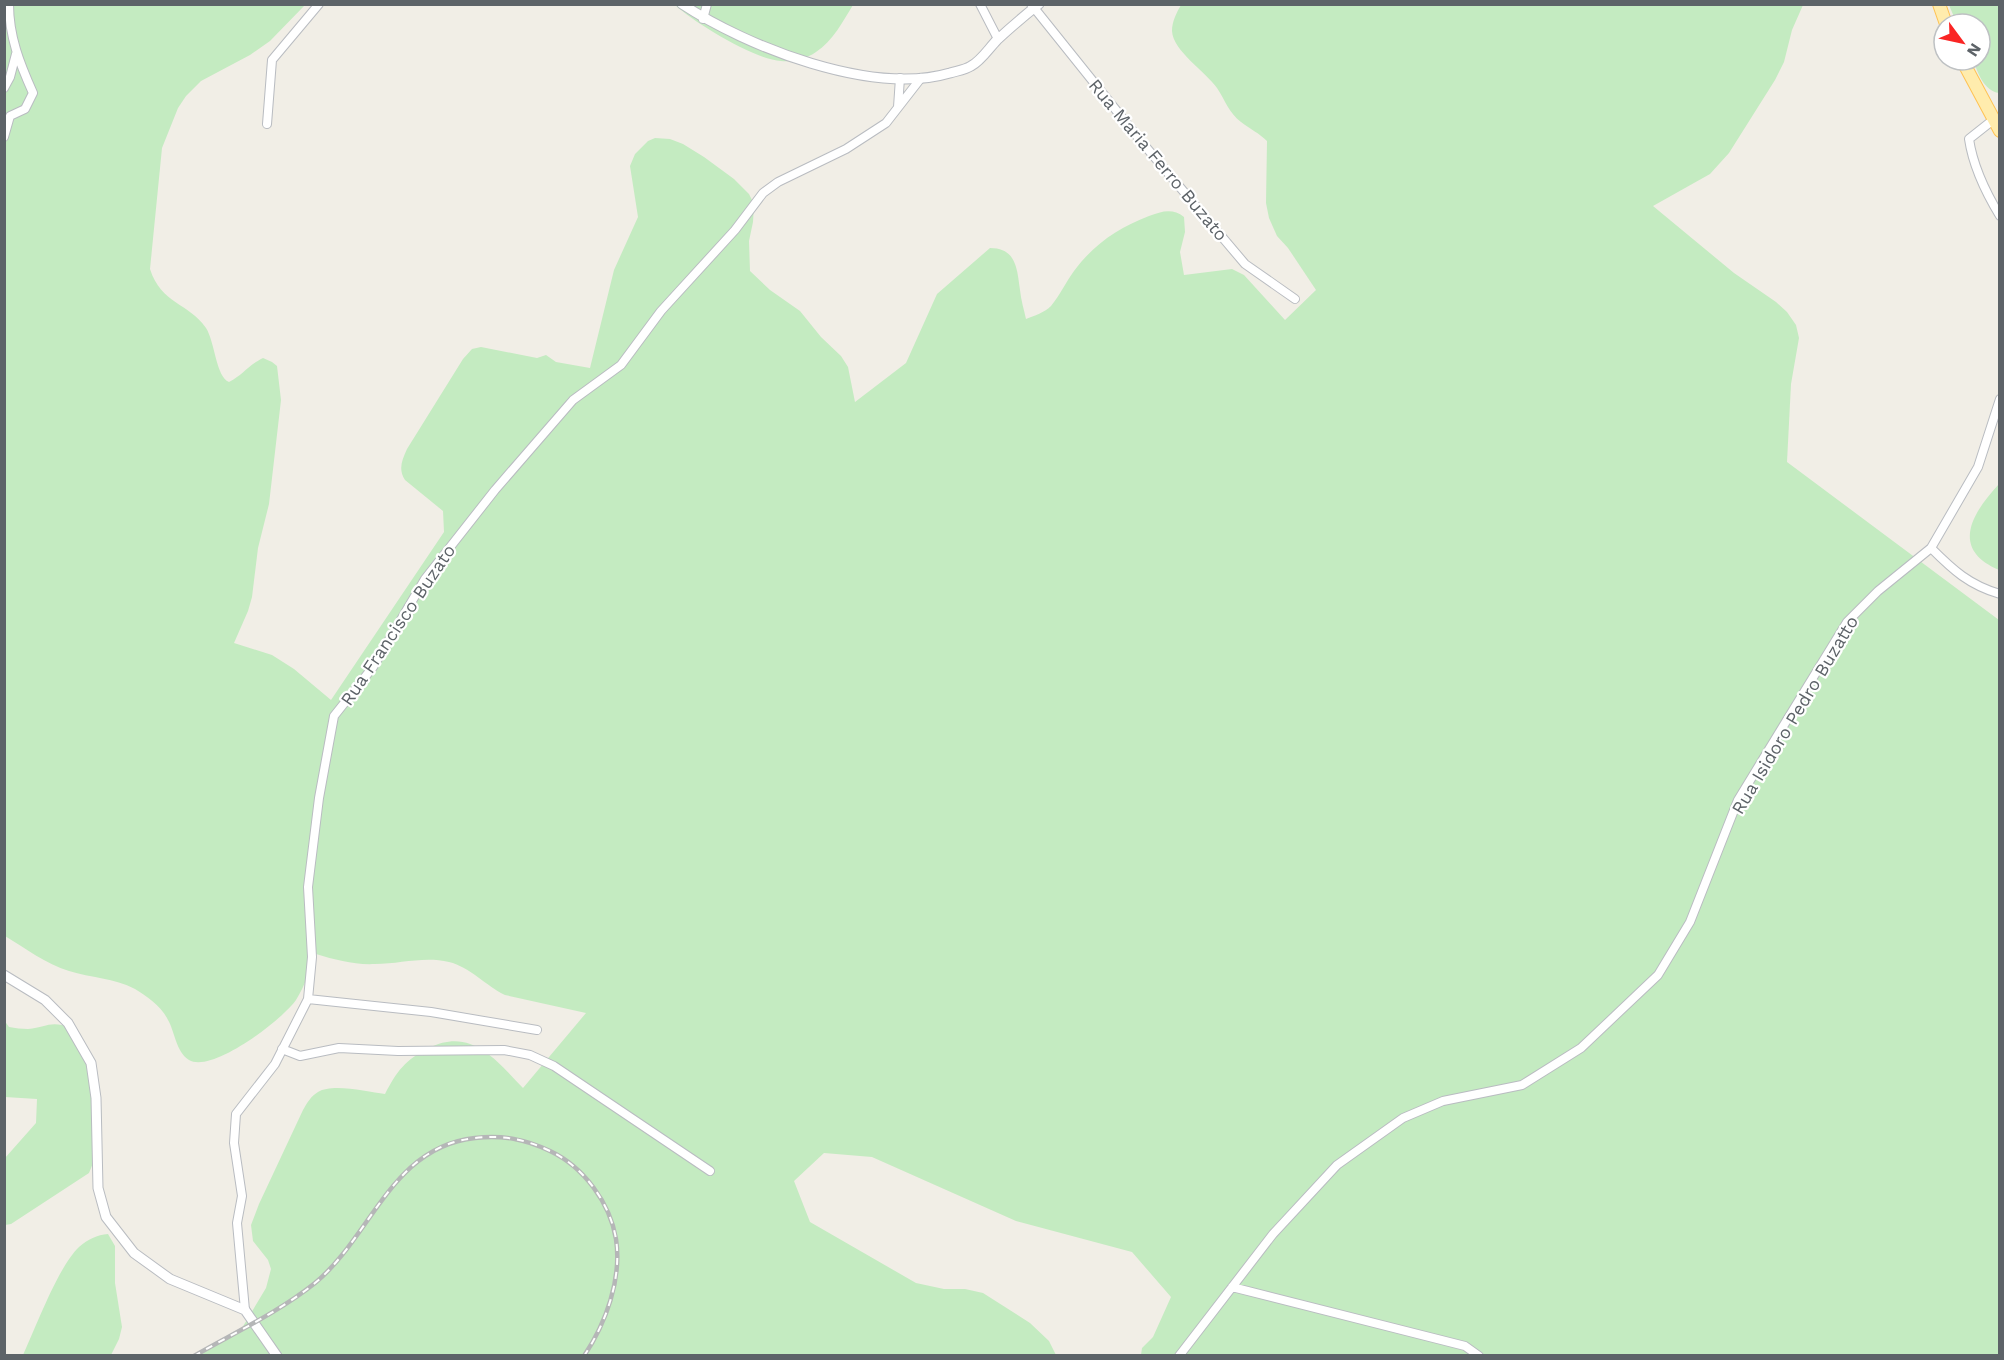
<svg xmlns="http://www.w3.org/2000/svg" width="2004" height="1360" viewBox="0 0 2004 1360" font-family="'Work Sans',sans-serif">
  <rect width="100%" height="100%" fill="#f1eee6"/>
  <path fill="#c4ebc1" d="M5,5H305L270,41L250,55L201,81L186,96L178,108L162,148L150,269C161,304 189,303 206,328C215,342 216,377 229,382C243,375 247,366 263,358L272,362L277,366L281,400L269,504L258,548L252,597L248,611L234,643L272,655L294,669L331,700L444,532L443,511L405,480C398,469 402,460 407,449L463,359L472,349L481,347L537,358L546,355L556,362L590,368L614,270L638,217L630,166L635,154L648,141L655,138L670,139L683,144L704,157L734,179L749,194L754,204L753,222L749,241L750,271L770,290L800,311L821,337L841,356L848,367L855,402L906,363L937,294L990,248C1017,248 1017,270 1020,290C1021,300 1024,310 1026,319C1034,316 1045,312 1051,306C1060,295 1066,282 1074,271C1094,244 1118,228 1149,216C1162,211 1173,208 1184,217L1185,232L1180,252L1184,275L1232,269L1244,275L1285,320L1316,290L1288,248L1277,236L1269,218L1266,203L1267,141C1259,133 1250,129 1241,122C1229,113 1225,100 1217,88C1205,71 1173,51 1172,31C1172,21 1177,12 1181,5H1803L1792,30L1784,62L1775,80L1729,153L1710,174L1653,206L1734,273L1776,302L1787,312L1796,325L1799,338L1791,384L1787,462L1999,620V1355H1141L1142,1348L1153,1337L1171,1297L1132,1252L1016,1221L872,1157L824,1153L794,1181L810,1222L916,1283L944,1289H965L983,1293L1030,1323L1049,1341L1056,1355H194L242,1328L266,1288L271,1269L268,1260L253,1241L251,1225L259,1204L303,1110C307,1103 311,1096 318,1092C333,1083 368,1092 385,1094C397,1071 405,1060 429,1048C471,1027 496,1060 523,1088L586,1013L505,995C486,986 470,967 449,962C424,956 400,964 375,964C354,965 336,960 316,954C310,969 305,986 296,1000C283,1019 212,1074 189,1060C176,1052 175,1032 168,1020C162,1007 147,996 135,989C114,978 91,978 69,971C46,964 25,948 5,936Z
    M675,5H853C843,21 833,41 816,52C806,59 793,62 781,61C753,59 695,23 675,5Z
    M1949,5H1999V93C1984,91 1978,73 1973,60H1980V24H1957Z
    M1999,484V570C1949,549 1973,512 1999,484Z
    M4,1020L9,1027C15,1028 22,1029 28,1029C47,1027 51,1020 71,1028C80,1048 93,1068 98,1089C105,1114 100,1149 89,1173L11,1224L5,1225V1158L36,1123L37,1099L5,1097Z
    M108,1234L115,1246V1283L122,1327L119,1339L111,1355H23C36,1327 58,1267 79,1247C88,1239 97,1235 108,1234Z"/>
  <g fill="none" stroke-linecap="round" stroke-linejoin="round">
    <g stroke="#b9bcc1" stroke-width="10">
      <path id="minor" d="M980,4L998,39
        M1031,4L1140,140L1245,264L1295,299
        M703,19L707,4
        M4,88L10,77L16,54
        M898,107L900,78
        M1993,120L1969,139C1973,166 1986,193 2000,216
        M267,124L272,60L319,4
        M4,137L10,116L25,109L33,93C20,64 9,37 9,4
        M1931,548C1953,570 1969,585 2000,594
        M308,999L431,1012L537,1030
        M282,1049L300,1056L339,1048L398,1051L504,1050L530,1055L554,1066L710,1171
        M1232,1287L1465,1346L1479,1356
        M245,1310L237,1223L242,1196L234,1143L236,1114L275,1064L308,999L312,957L308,887L319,798L334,716L373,667L425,579L495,490L573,400L621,365L661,311L735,230L763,193L778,182L846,149L886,123L921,78
        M1179,1356L1273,1234L1337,1165L1403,1118L1443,1101L1522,1085L1581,1048L1658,975L1690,922L1738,800L1847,622L1878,591L1931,548L1978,467L2000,399"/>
    </g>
    <g stroke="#b9bcc1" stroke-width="11">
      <path id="tertiary" d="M682,4C747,47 872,96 950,73C956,71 965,70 971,66C981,61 989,48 997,40C1010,28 1024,16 1039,4
        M4,975L45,1000L68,1023L91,1063L96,1098L98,1188L106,1217L134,1253L170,1279L245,1310L277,1356"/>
    </g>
    <g stroke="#ffc252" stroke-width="14">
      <path id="primary" d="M1939,4L1946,24
        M1962,60L2000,131"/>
    </g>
    <use href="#minor" stroke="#fff" stroke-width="8"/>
    <use href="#tertiary" stroke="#fff" stroke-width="9"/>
    <use href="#primary" stroke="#ffecad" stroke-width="12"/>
    <g stroke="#b5b6b7" stroke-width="4.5">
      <path id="rail" d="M194,1356C234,1333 279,1312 315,1283C372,1236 391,1147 475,1138C503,1135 525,1139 550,1151C584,1167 610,1203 616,1239C622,1279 606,1323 584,1356"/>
    </g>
    <use href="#rail" stroke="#fff" stroke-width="2" stroke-dasharray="7" stroke-linecap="butt"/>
  </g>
  <g text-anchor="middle" stroke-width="4.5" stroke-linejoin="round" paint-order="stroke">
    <g font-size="18" fill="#5d6368" stroke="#fff">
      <text transform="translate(1158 160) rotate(50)" y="6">Rua Maria Ferro Buzato</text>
      <text transform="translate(398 625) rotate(-56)" y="6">Rua Francisco Buzato</text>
      <text transform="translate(1795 715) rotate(-59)" y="6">Rua Isidoro Pedro Buzatto</text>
    </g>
  </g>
  <rect width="2004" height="1360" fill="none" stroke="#5d6368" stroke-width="12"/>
  <g transform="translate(1962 42) rotate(123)"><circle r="28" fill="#ffffff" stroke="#bec1c3" stroke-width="1.5"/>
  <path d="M0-4.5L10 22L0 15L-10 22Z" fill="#fa2524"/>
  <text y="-9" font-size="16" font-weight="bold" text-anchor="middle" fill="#5d6368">N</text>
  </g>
</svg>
